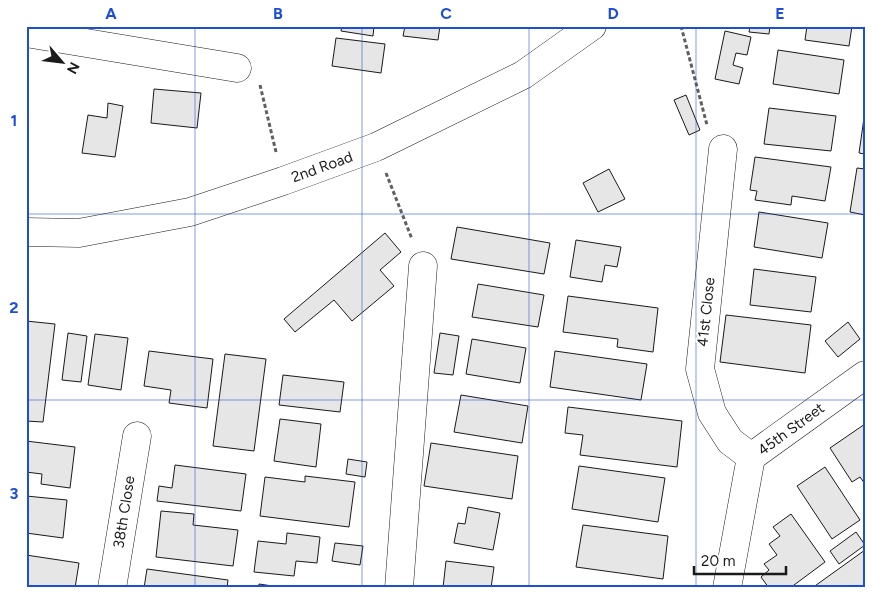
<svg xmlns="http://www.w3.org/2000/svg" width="891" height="614" viewBox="0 0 891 614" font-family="Figtree,sans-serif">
  <rect width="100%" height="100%" fill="#fff"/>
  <path fill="#e6e6e6" stroke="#1a1a1a" d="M342,26H374L373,36L341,31Z
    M405,26H440L438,40L403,36Z
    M750,26H770L769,34L749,32Z
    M807,26H852L849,46L805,40Z
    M725,31L751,37L747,55L736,53L733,65L743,68L739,84L715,79Z
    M336,38L385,44L381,73L332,66Z
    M778,50L844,60L839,94L773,84Z
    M154,89L201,93L197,128L151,123Z
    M686,95L700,130L689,135L674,100Z
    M108,103L123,106L115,157L82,153L88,115L107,118Z
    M769,108L836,116L831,151L764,144Z
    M864,118H865V154L859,153Z
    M755,157L831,167L825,201L792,196L791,205L755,200L757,191L750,190Z
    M857,168L865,169V215L850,212Z
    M609,169L625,199L598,212L583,183Z
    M759,212L828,223L822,258L754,247Z
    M457,227L550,243L544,274L451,259Z
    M385,233L401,252L380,270L394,286L352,321L334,300L295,332L284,319Z
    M576,240L621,247L617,267L605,265L602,282L570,277Z
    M754,269L816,277L811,312L750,305Z
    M478,284L544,295L538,327L472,317Z
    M568,296L658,308L653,352L617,347L618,339L563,332Z
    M726,315L811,325L805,373L720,362Z
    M26,321L55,324L43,422L26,421Z
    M848,322L860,339L838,357L825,341Z
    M68,333L87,336L81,382L62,380Z
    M440,333L459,336L453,375L434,373Z
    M95,334L128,338L121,390L88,385Z
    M472,339L526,348L520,383L466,374Z
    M149,351L213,359L207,408L169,403L171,390L144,386Z
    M555,351L647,364L641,400L550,387Z
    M225,354L266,359L254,451L213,446Z
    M283,375L344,382L340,412L279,405Z
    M461,395L528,406L522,443L454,432Z
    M568,407L682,421L677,467L580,455L583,435L565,433Z
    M280,419L321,424L316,467L274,461Z
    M865,424V484L860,477L852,482L830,448Z
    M26,441L75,447L70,488L41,484L42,474L26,472Z
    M431,443L518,456L512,499L424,486Z
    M348,459L367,462L365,477L346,474Z
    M175,465L246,474L241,511L157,501L159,486L172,488Z
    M579,466L665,478L658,522L572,509Z
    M825,467L860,520L832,539L797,486Z
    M305,476L355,482L349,527L260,516L265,477L305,482Z
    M26,496L67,500L63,538L26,533Z
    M468,507L500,513L493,550L454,543L458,523L465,524Z
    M161,511L194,514L193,525L238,530L233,566L156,557Z
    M791,514L825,562L790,588H769L761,577L769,570L764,564L777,555L769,544L780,536L773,527Z
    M583,525L668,536L663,579L576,567Z
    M856,532L865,545L839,564L830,551Z
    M287,533L320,537L317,563L296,561L294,576L254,572L258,541L286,544Z
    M335,543L363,546L360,565L332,561Z
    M865,550V588H812Z
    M26,555L79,563L75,588H26Z
    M446,561L494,567L491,588H443Z
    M147,569L228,580L227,588H144Z
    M259,584L286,588H258Z"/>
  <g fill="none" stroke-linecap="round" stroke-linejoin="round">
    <g stroke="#1a1a1a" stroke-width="29">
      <path id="minor" d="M26,33L237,68
        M723,149L700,369L712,413L730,441L751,457
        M26,232L79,233L190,212L283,181L376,147L523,75L592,26
        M112,588L137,436
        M399,588L423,266
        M727,588L751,457L865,375"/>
    </g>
    <path stroke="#5f5f5f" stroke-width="3" stroke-dasharray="4 2.5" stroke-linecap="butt" d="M681,26L707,125
      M260,85L276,152
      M386,173L412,239"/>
    <use href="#minor" stroke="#fff" stroke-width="28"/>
  </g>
  <path fill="none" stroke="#1d4ed8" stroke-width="1" stroke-opacity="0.55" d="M195,26V588M362,26V588M529,26V588M696,26V588M26,214H865M26,400H865"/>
  <g text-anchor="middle" stroke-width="4" stroke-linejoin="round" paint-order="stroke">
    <g font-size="15" fill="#1a1a1a" stroke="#fff">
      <text transform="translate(322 167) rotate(-20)" y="5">2nd Road</text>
      <text transform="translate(706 312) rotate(-84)" y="5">41st Close</text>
      <text transform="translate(791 429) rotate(-36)" y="5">45th Street</text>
      <text transform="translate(124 512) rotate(-81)" y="5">38th Close</text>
    </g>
  </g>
  <rect width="891" height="614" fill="none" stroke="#ffffff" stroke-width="55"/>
  <g transform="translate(62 62) rotate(118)" stroke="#ffffff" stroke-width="4" paint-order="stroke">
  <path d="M0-4L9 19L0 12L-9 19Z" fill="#1a1a1a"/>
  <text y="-8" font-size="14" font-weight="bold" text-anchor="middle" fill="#1a1a1a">N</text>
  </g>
  <path d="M694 566v8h92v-8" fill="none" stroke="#1a1a1a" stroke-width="2.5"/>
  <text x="701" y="566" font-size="15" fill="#1a1a1a" stroke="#ffffff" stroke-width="4" paint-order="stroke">20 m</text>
  <rect x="28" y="28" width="836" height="558" fill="none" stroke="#1d4ed8" stroke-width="2"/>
  <g font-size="16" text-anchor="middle" font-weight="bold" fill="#1d4ed8">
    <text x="111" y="19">A</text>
    <text x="278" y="19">B</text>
    <text x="446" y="19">C</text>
    <text x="613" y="19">D</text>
    <text x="780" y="19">E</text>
    <text x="14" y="126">1</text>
    <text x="14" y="313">2</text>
    <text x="14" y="499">3</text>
  </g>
</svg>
